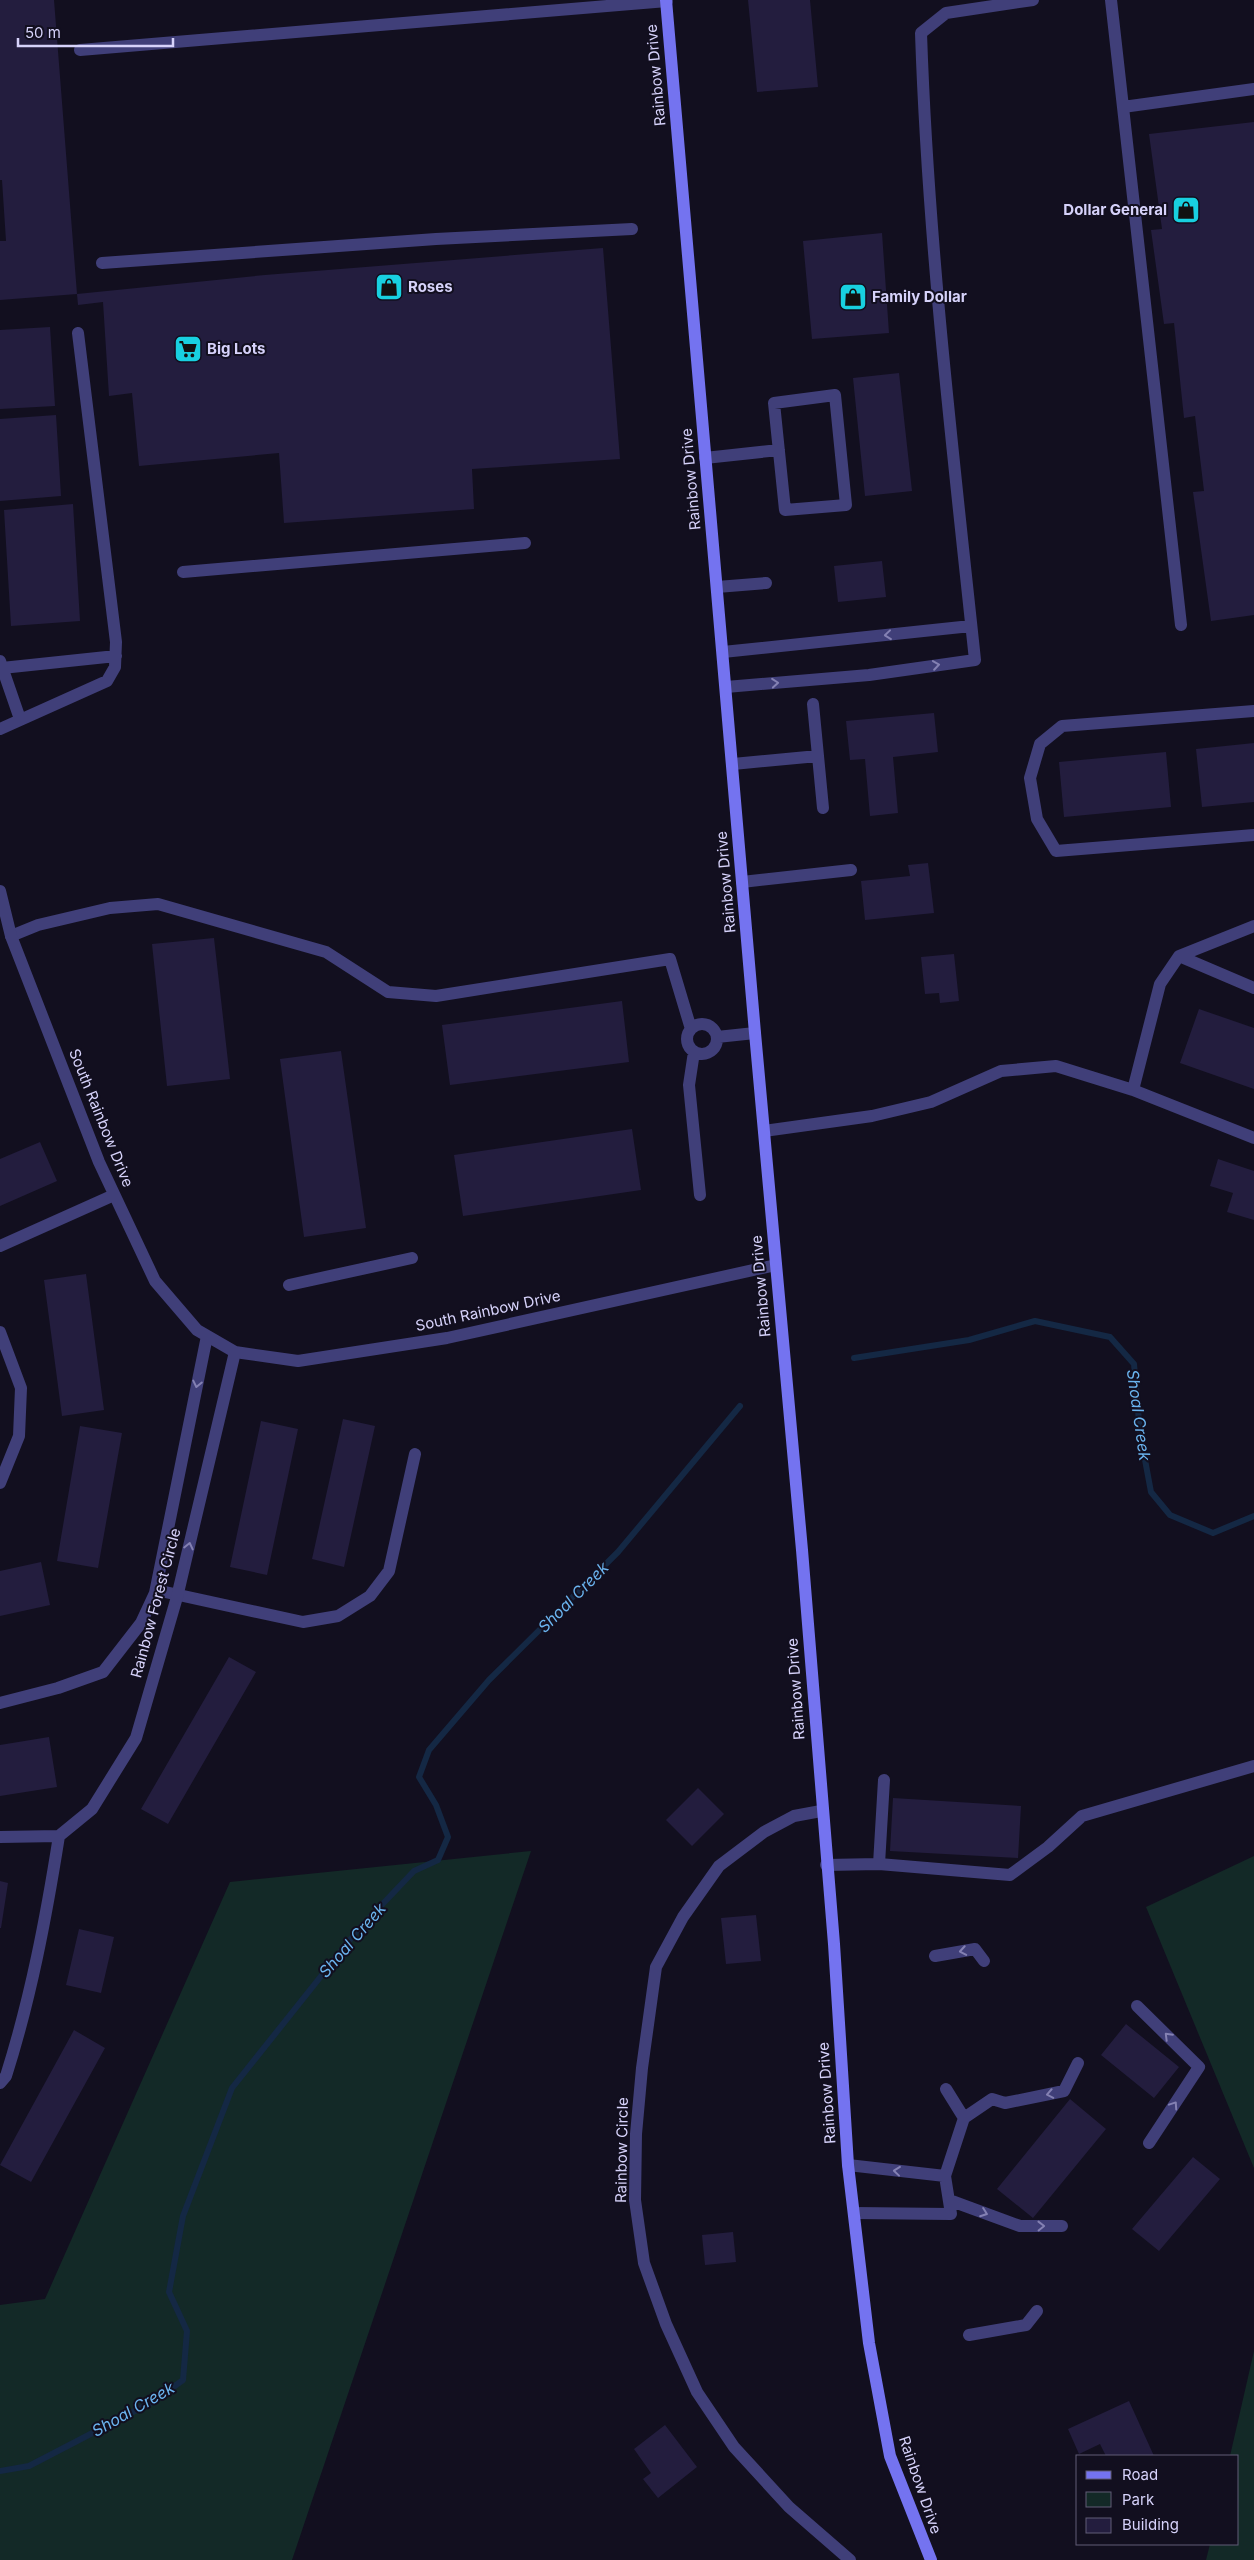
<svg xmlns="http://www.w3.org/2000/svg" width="1254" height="2560" viewBox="0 0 1254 2560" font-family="Inter,sans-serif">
  <rect width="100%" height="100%" fill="#120f1f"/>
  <path fill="#132927" d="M531,1851L292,2560H0V2305L45,2299L230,1882Z
    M1254,1856V2168L1146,1907Z
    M1254,2351V2560H1206L1210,2544H1238V2456H1230Z"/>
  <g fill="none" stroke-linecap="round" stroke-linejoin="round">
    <path stroke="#142844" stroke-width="6" d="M854,1358L969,1340L1035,1321L1110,1337L1134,1364L1140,1433L1151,1492L1170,1515L1213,1533L1254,1516
      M0,2471L29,2466L154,2401L183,2380L187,2331L169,2292L183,2216L232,2088L357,1931L414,1871L438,1860L448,1837L436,1805L419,1777L429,1750L489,1680L618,1552L740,1406"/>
  </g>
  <path fill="#231d3e" d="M0,0H54L77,294L0,300V241H6L2,180H0Z
    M748,0H810L818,87L757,92Z
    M1254,122V615L1211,621L1193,492L1204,491L1195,416L1184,418L1174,323L1164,324L1151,230L1162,229L1149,134Z
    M882,233L889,333L812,339L803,241Z
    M603,248L620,459L472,469L474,509L284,523L279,453L139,466L132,393L109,396L103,302L78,305L77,294L265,275Z
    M50,327L55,406L0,409V330Z
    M899,373L912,491L865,496L853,378Z
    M56,415L61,496L0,501V419Z
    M73,504L80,621L11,626L4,510Z
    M882,561L886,597L838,602L834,566Z
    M934,713L938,752L893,757L898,813L870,816L865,759L850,760L846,721Z
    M1254,743V802L1202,807L1196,749Z
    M1166,752L1171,807L1064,817L1059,762Z
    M928,863L934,913L865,920L861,881L910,876L908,865Z
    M214,938L230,1079L167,1086L152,944Z
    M954,954L959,1001L940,1003L939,993L925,994L921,957Z
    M622,1001L629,1062L450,1085L442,1025Z
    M1199,1009L1254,1028V1089L1180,1063Z
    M341,1051L366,1228L304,1237L280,1059Z
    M632,1129L641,1190L463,1216L454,1155Z
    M40,1142L57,1181L0,1206V1159Z
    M1218,1159L1254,1171V1220L1227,1212L1233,1193L1210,1186Z
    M86,1274L104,1410L62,1416L44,1280Z
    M343,1419L375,1426L344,1567L312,1559Z
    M261,1421L298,1429L267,1575L230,1567Z
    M80,1426L122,1433L98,1568L57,1561Z
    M41,1562L50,1605L0,1616V1571Z
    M229,1657L256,1672L168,1824L141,1809Z
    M49,1737L57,1787L0,1796V1745Z
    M698,1788L724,1814L692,1846L666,1820Z
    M893,1798L1021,1806L1018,1858L890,1851Z
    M0,1881L8,1883L1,1928H0Z
    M756,1915L761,1961L726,1964L721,1918Z
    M79,1929L114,1937L101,1993L66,1985Z
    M1126,2024L1179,2067L1154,2098L1101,2055Z
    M74,2030L105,2048L31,2182L0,2165Z
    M1070,2099L1106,2129L1033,2218L997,2189Z
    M1193,2157L1220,2179L1159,2251L1132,2229Z
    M733,2232L736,2262L705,2265L702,2235Z
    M1129,2401L1154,2456H1106L1100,2444L1079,2454L1068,2429Z
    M665,2425L697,2467L658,2498L643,2479L651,2473L634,2449Z"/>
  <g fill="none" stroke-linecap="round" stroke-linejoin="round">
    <path stroke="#403f79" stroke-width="12" d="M1111,0L1181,625
      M80,50L667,1
      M1123,107L1254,89
      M102,263L436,239L632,229
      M835,395L846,505L785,510L774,403Z
      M705,458L779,450
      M183,572L525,543
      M717,587L766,583
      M723,652L971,626
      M0,661L20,719
      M2,668L116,656
      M726,687L869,675L975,660C953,452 928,243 921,33L946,13L1033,0
      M813,704L823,808
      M0,729L107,681L115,667L116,642L78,333
      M733,764L818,756
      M742,882L851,870
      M11,936L38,925L110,908L158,904L326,952L388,992L436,996L670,959L691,1029
      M687 1039a15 15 0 1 1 30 0a15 15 0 1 1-30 0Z
      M717,1037L755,1033
      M694,1052L689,1085L700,1195
      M289,1285L412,1258
      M156,1590L303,1622L338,1616L370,1596L389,1571L415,1454
      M879,1864L884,1780
      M826,1865L879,1864L1010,1875L1048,1847L1082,1816L1254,1766
      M935,1956L975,1949L984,1961
      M1137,2006L1199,2067L1149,2143
      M964,2118L992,2099L1005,2103L1064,2091L1078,2063
      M848,2165L945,2176
      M949,2200L1020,2226H1062
      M854,2213L951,2214L945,2176L964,2118L946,2089
      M969,2335L1026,2325L1037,2311"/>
    <path stroke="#403f79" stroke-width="12" d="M1254,711L1062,726L1040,744L1030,778L1037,819L1056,851L1254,835
      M0,891L11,936L99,1162L155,1281L197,1330L235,1352L298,1361L447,1338L776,1265
      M1179,956L1254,988
      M1133,1090L1160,984L1179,956L1254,926
      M764,1131L872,1116L931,1102L1001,1071L1056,1066L1133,1090L1254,1138
      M0,1246L114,1195
      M0,1332L21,1388L19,1436L0,1483
      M0,1703L58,1688L103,1672L141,1623L155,1593L207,1336
      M821,1811L794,1816L764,1832L719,1866L683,1917L656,1967L642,2068L636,2134L635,2200L644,2263L666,2324L697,2392L734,2447L789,2507L850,2560
      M59,1836L92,1809L136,1738L177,1597L235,1352
      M0,1837L59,1836
      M0,2083L6,2076C31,1997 46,1918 59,1836"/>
    <path stroke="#7473f0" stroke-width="12" d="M666,0L755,1033L802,1550L834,1944L848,2165L869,2343L890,2456L931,2560"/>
  </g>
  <defs><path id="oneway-chevron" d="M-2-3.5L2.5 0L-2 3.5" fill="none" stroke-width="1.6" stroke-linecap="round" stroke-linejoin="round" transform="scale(1.25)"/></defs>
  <g stroke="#8481b3">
    <use href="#oneway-chevron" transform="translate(888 635) rotate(174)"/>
    <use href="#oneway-chevron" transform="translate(936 665) rotate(-8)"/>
    <use href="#oneway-chevron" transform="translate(775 683) rotate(-5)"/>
    <use href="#oneway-chevron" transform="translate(197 1384) rotate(102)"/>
    <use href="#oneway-chevron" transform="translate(189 1546) rotate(-77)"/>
    <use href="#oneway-chevron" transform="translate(963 1951) rotate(170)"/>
    <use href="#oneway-chevron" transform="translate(1168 2036) rotate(-135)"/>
    <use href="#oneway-chevron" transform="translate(1050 2094) rotate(169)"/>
    <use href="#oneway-chevron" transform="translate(1174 2105) rotate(-56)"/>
    <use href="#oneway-chevron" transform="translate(897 2171) rotate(-174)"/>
    <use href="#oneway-chevron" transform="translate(984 2213) rotate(20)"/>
    <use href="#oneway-chevron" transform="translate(1041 2226) rotate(-1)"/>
  </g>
  <defs>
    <g id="shop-square" transform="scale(1.4375)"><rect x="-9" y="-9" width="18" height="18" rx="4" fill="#18d0e0" stroke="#120f1f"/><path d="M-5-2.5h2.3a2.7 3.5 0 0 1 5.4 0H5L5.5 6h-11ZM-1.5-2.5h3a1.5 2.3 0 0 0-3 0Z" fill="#111"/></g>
    <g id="supermarket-square" transform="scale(1.4375)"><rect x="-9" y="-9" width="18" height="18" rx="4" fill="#18d0e0" stroke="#120f1f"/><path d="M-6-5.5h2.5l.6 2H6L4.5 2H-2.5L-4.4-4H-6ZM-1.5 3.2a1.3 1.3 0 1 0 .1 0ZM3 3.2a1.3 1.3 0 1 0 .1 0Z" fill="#111"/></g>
  </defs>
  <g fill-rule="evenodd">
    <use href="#shop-square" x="1186" y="210"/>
    <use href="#shop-square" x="389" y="287"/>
    <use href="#shop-square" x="853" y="297"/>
    <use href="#supermarket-square" x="188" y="349"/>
  </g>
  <g text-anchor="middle" stroke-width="4" stroke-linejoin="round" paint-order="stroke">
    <g font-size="15" fill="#d6d2fa" stroke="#120f1f">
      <text transform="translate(656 75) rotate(-95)" y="5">Rainbow Drive</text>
      <text transform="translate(691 479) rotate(-95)" y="5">Rainbow Drive</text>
      <text transform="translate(726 882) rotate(-95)" y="5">Rainbow Drive</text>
      <text transform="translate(101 1118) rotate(68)" y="5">South Rainbow Drive</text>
      <text transform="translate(761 1286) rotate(-95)" y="5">Rainbow Drive</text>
      <text transform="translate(488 1311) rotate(-12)" y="5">South Rainbow Drive</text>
      <text transform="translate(156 1603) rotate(-75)" y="5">Rainbow Forest Circle</text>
      <text transform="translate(796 1689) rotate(-94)" y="5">Rainbow Drive</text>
      <text transform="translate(827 2093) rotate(-94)" y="5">Rainbow Drive</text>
      <text transform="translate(622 2150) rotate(-89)" y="5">Rainbow Circle</text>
      <text transform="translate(920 2485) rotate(71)" y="5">Rainbow Drive</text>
    </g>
    <g font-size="15" font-weight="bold" fill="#d6d2fa" stroke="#120f1f" text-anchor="start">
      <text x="1167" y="215" text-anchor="end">Dollar General</text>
      <text x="408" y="292">Roses</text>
      <text x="872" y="302">Family Dollar</text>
      <text x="207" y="354">Big Lots</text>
    </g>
    <g font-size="16" font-style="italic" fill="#6bb4ef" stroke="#120f1f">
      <text transform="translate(1139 1415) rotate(82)" y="6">Shoal Creek</text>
      <text transform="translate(573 1597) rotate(-45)" y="6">Shoal Creek</text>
      <text transform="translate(352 1940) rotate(-49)" y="6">Shoal Creek</text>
      <text transform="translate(133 2409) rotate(-30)" y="6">Shoal Creek</text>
    </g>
  </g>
  <rect x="1076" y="2455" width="162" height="90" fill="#120f1f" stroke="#605d77"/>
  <rect x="1086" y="2471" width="25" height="8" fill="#7473f0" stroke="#605d77"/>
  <text x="1122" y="2480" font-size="15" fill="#d6d2fa">Road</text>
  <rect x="1086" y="2492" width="25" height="15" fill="#132927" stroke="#605d77"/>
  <text x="1122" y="2505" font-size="15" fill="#d6d2fa">Park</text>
  <rect x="1086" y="2518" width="25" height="15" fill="#231d3e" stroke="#605d77"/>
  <text x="1122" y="2530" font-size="15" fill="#d6d2fa">Building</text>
  <path d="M18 38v8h155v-8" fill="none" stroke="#d6d2fa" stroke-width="2.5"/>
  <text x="25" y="38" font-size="15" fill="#d6d2fa" stroke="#120f1f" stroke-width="4" paint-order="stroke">50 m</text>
</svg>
